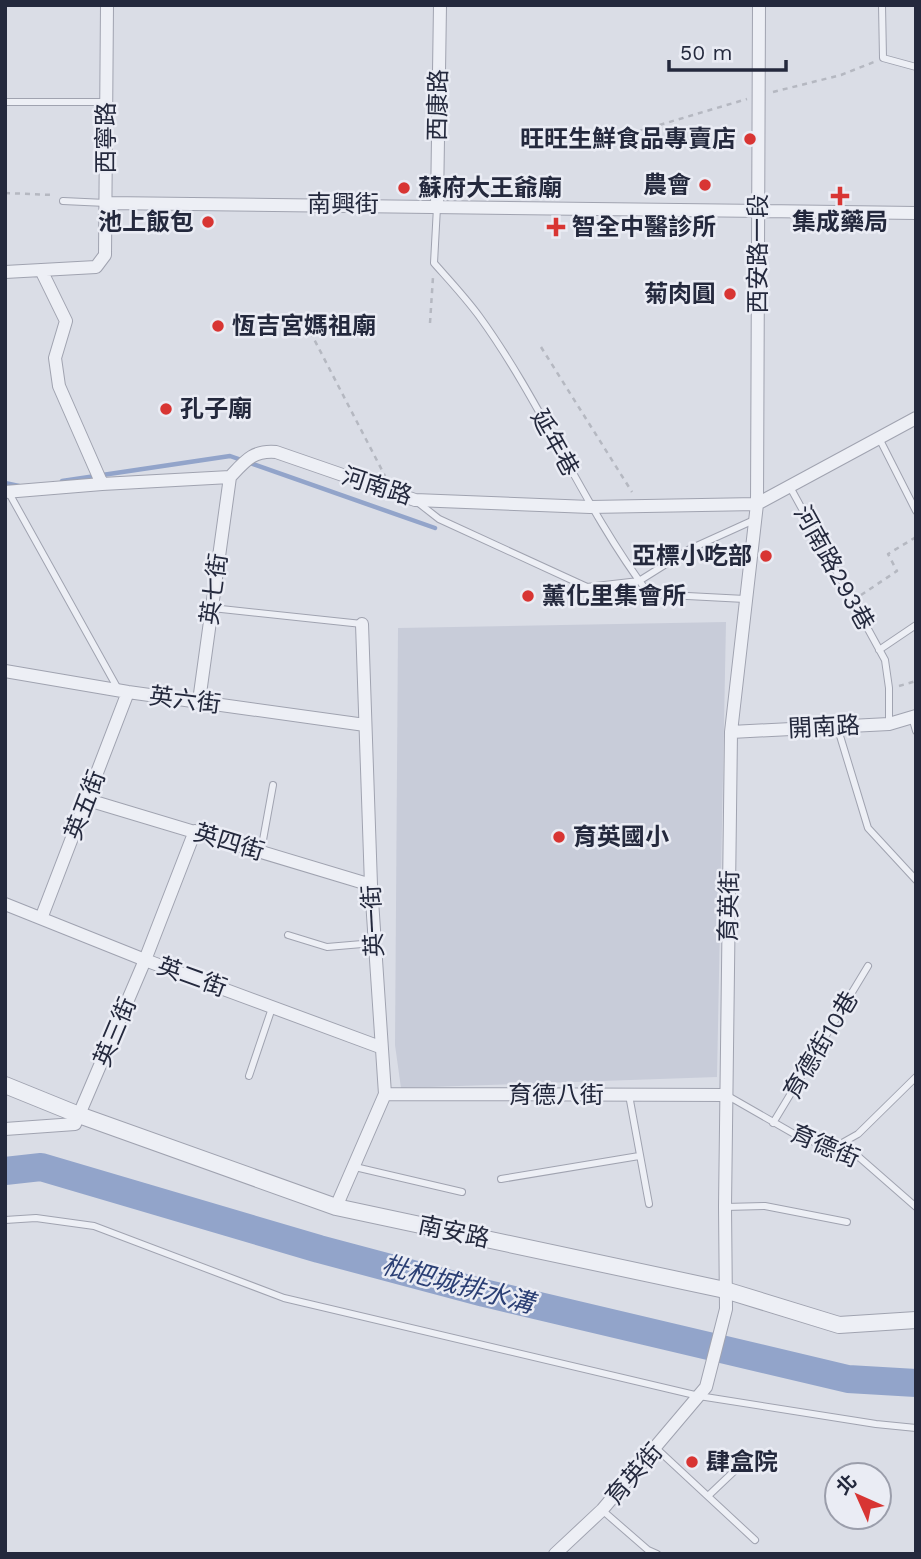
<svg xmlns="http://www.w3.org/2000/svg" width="921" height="1559" viewBox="0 0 921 1559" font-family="'Work Sans','Noto Sans TC',sans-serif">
  <rect width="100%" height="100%" fill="#dadde6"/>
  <path fill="#c8ccd9" d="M726,622L717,1077L401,1088L395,1045L398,628Z"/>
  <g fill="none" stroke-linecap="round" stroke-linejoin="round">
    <path stroke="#92a4ca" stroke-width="4.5" d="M62,481L230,456L435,528
      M5,483L19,486"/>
    <path stroke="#92a4ca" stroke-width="28" d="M5,1171L41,1167L319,1249L484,1293L848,1379L916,1383"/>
    <g stroke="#a0a3b0" stroke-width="8">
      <path id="service" d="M882,5L883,58L916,67
        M5,102H106
        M63,201L106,203
        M437,207L434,263C449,280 465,297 479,316C543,404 583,507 649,594L745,599
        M879,438L916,511
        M790,487L885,660L889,688V724
        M9,493L118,689
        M416,501L439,519L587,587L639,581L690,549L754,520
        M212,608L362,624
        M879,650L916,625
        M912,717L916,731
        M837,726L868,828L916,880
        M261,851L273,785
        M288,935L327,947L374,943
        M249,1076L272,1008
        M629,1095L649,1204
        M728,1096L803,1139L835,1147L860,1158L916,1207
        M773,1123L868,966
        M835,1147L858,1134L916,1077
        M355,1167L462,1192
        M501,1179L639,1156
        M725,1207L765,1206L847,1222
        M5,1220L36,1218L94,1226L284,1298L699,1396L876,1424L916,1428
        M657,1449L755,1540
        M708,1496L747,1459
        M602,1510L648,1550L657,1554"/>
    </g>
    <g stroke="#a0a3b0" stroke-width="14">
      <path id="minor" d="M106,203L916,213
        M437,205L440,5
        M41,270L66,321L55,358L59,386L102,484L230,477C245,461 253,450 276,452L415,500L590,507L757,504L916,418
        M5,272L96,267L105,255L107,5
        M5,492L102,484
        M5,671L128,692L365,725
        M199,701L230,477
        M731,732L889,724L916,716
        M88,800L371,885
        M5,904L145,960L380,1047
        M42,916L128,692
        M385,1094L726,1095
        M5,1129L75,1124L145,960L195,831
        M336,1207L385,1094L371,885L362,624
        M555,1554L602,1510L706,1387L726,1309L725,1207L731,732L757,504L759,5"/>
    </g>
    <g stroke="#a0a3b0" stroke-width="18">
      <path id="tertiary" d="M5,1085L79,1115L336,1207L725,1290L839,1325L916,1320"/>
    </g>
    <path stroke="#b5b8c1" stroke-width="2.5" stroke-dasharray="5 5" stroke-linecap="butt" d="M773,92L841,75L874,62
      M602,142L747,99
      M5,193L54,195
      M301,314L385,476
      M430,323L433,277
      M541,347L632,492
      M861,595L897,571L888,554L916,537
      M899,686L916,681"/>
    <use href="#service" stroke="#edeff5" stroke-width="6"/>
    <use href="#minor" stroke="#edeff5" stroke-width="12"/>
    <use href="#tertiary" stroke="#edeff5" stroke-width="16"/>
  </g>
  <g fill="#d83533" stroke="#eaecf4" stroke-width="2.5">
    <circle cx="750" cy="139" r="7"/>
    <circle cx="705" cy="185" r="7"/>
    <circle cx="404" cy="188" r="7"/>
    <path d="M836.5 185.5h7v7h7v7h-7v7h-7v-7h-7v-7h7z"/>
    <circle cx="208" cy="222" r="7"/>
    <path d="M552.5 216.5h7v7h7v7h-7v7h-7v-7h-7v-7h7z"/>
    <circle cx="730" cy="294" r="7"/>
    <circle cx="218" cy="326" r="7"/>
    <circle cx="166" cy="409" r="7"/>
    <circle cx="766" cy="556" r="7"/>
    <circle cx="528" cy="596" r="7"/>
    <circle cx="559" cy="837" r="7"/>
    <circle cx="692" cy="1462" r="7"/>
  </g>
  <g text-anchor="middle" stroke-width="5" stroke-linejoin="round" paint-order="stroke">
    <g font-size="24" fill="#24293d" stroke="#eaecf4">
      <text transform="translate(438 105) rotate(-89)" y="8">西康路</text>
      <text transform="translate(106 138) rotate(-90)" y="8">西寧路</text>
      <text x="343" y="212">南興街</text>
      <text transform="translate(758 254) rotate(-90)" y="8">西安路一段</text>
      <text transform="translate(555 443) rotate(61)" y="8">延年巷</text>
      <text transform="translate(377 486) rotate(18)" y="8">河南路</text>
      <text transform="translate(834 568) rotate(61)" y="8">河南路293巷</text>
      <text transform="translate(214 589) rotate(-82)" y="8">英七街</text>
      <text transform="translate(185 700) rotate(7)" y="8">英六街</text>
      <text transform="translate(824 727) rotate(-3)" y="8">開南路</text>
      <text transform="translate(85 805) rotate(-69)" y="8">英五街</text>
      <text transform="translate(229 842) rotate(17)" y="8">英四街</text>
      <text transform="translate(729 906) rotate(-89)" y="8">育英街</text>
      <text transform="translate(373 921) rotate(-93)" y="8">英一街</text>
      <text transform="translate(192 977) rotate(20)" y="8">英二街</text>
      <text transform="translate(115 1032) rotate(-67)" y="8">英三街</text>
      <text transform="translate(821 1045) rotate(-59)" y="8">育德街10巷</text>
      <text x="556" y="1103">育德八街</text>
      <text transform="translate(825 1146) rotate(23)" y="8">育德街</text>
      <text transform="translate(454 1232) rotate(12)" y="8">南安路</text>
      <text transform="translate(634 1474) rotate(-49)" y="8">育英街</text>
    </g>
    <g font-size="24" font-weight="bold" fill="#24293d" stroke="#eaecf4" text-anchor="start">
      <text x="736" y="147" text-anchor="end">旺旺生鮮食品專賣店</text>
      <text x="691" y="193" text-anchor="end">農會</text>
      <text x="418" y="196">蘇府大王爺廟</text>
      <text x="194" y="230" text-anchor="end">池上飯包</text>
      <text x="840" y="230" text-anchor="middle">集成藥局</text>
      <text x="572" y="235">智全中醫診所</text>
      <text x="716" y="302" text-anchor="end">菊肉圓</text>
      <text x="232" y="334">恆吉宮媽祖廟</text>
      <text x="180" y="417">孔子廟</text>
      <text x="752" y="564" text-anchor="end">亞標小吃部</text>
      <text x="542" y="604">薰化里集會所</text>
      <text x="573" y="845">育英國小</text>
      <text x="706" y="1470">肆盒院</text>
    </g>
    <g font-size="26" font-style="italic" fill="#2b3f74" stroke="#eaecf4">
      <text transform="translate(458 1284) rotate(15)" y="9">枇杷城排水溝</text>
    </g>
  </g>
  <rect width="921" height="1559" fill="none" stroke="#24293d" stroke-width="14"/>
  <g transform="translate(858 1496) rotate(315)"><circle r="33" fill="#eaecf4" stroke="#9b9eab" stroke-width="2"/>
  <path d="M0-5L12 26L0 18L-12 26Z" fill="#d83533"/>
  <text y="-10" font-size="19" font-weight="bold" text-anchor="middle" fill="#24293d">北</text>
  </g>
  <path d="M669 60v10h117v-10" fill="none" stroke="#24293d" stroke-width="3.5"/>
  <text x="680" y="60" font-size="21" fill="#24293d" stroke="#eaecf4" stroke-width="5" paint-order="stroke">50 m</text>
</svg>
